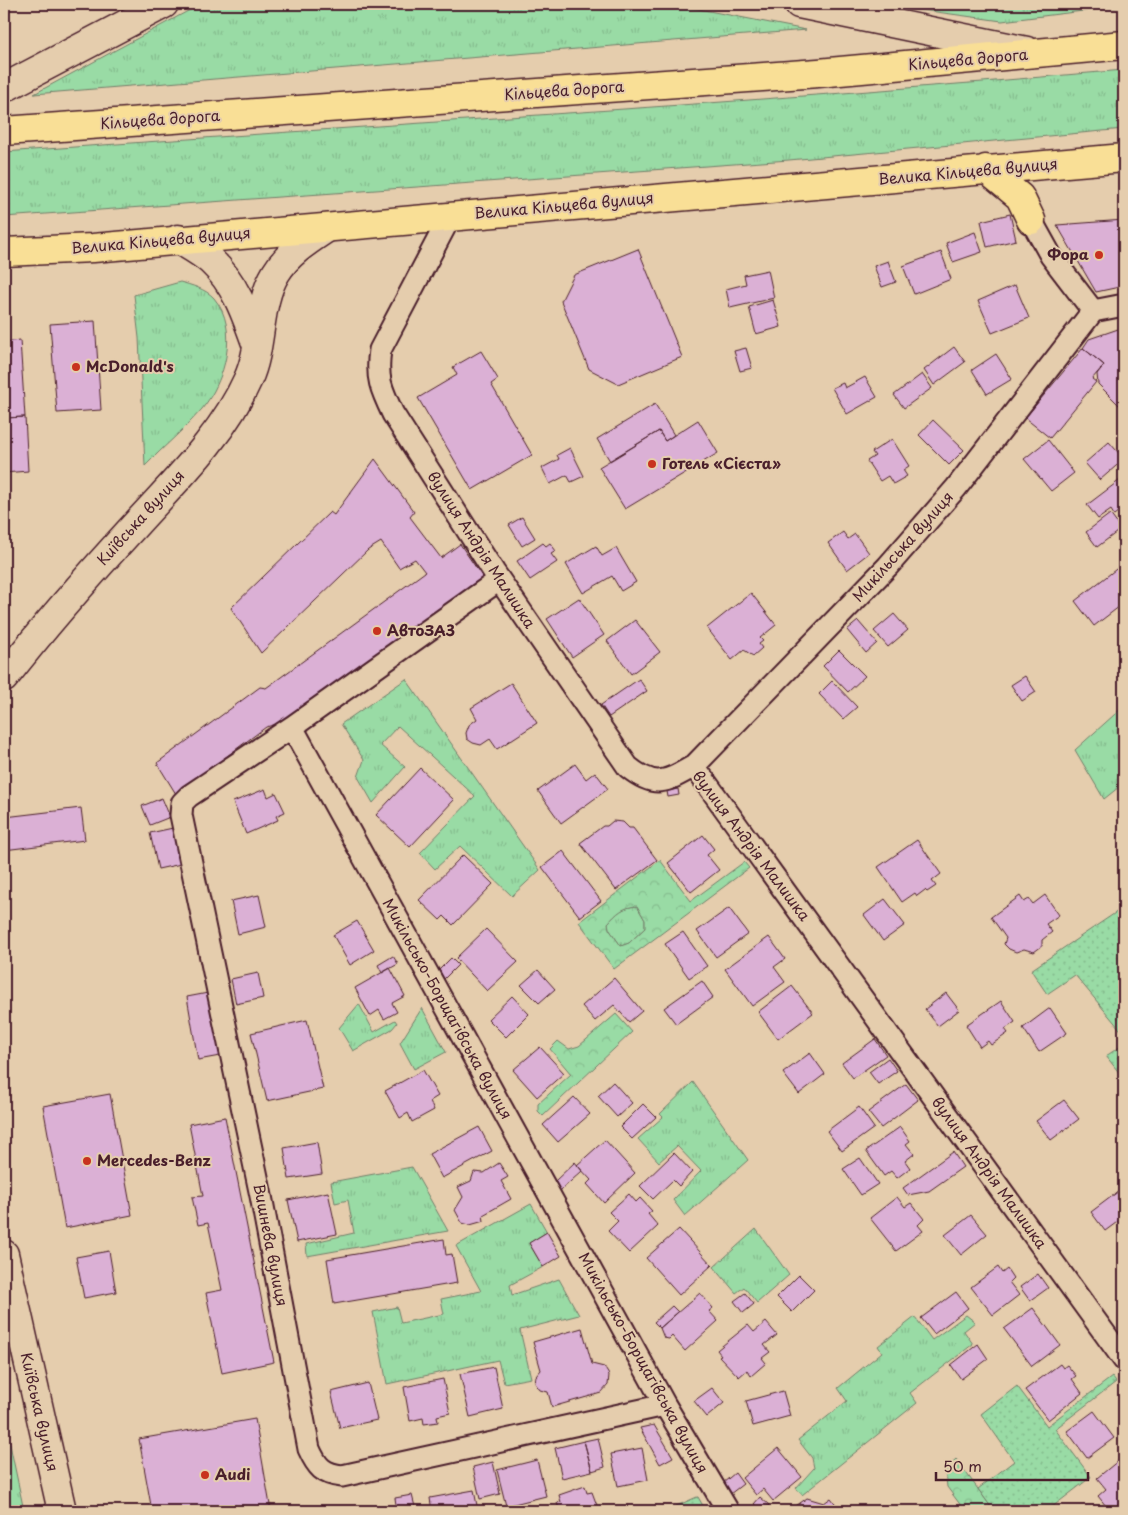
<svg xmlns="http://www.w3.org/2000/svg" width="1128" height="1515" viewBox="0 0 1128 1515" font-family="'Playpen Sans',sans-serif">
  <defs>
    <pattern id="grass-tufts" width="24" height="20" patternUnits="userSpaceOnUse" patternTransform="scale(1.25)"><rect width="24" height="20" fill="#99dba5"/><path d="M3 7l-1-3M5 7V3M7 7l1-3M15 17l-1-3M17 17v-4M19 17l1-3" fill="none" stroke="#85bc8e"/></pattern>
    <pattern id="forest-crowns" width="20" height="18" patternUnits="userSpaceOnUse" patternTransform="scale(1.25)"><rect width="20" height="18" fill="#99dba5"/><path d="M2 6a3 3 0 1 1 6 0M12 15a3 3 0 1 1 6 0" fill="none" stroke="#85bc8e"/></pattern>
    <pattern id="park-dots" width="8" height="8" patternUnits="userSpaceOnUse" patternTransform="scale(1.25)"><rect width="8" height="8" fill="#99dba5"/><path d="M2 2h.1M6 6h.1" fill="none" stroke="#85bc8e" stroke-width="1.8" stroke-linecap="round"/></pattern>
  </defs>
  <rect width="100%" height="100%" fill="#e5cdad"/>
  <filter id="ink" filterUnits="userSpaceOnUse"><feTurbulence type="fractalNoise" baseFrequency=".02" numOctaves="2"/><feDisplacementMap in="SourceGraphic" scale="10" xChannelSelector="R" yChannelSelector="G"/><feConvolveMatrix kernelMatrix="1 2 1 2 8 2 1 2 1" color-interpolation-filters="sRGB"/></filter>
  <g filter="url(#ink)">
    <path fill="url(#grass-tufts)" stroke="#727d68" d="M201,4H673L806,30L34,94Z
      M878,4H1124V6L1002,21Z
      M1124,70V129L789,160L4,217V152C377,125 751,103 1124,70Z
      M180,282C191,285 206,289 214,298C240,329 225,381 202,409C185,429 163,447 145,466L139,338L134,295Z
      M406,679L540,870L512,896L460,846L435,869L420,853L475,796L398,726L380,745L405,767L373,803L358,777L364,760L341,724Z
      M1124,706V783L1104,799L1075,750Z
      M637,906L645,920V928L629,943L621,946L609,929L608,923C617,912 623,907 637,906Z
      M359,1004L374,1032L395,1020L397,1023L392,1029L353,1051L339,1028Z
      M422,1008L446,1052L414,1069L400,1043Z
      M693,1082L748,1160L685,1216L673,1200L701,1171L677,1146L659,1162L638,1139L663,1117L660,1114Z
      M412,1167L448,1231L307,1256L306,1244L354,1233L348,1200L335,1203L331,1182Z
      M531,1204L547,1232L529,1243L543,1267L510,1285L512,1295L559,1279L579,1315L520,1330L531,1378L504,1383L498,1360L387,1384L373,1312L397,1307L401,1323L444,1314L441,1299L481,1291L456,1246Z
      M756,1229L789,1275L757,1303L744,1287L736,1293L714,1267Z
      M966,1315L975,1322L964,1331L973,1344L910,1393L917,1403L802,1495L796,1488L814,1468L812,1458L798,1440L847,1401L838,1388L882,1352L878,1346L915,1317L932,1340Z
      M4,1416L24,1511H4Z"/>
    <path fill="url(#forest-crowns)" stroke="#727d68" fill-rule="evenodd" d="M660,860L691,901L744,862L749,868L614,969L579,922ZM637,906L645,920V928L629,943L621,946L609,929L608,923C617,913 623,907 637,906Z
      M616,1014L632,1032L543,1116L538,1111V1104L571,1074L550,1049L558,1041L569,1049L579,1046Z
      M956,1459L994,1511H965L947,1487L945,1469Z"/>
    <path fill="url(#park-dots)" stroke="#727d68" d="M1124,907V1034L1075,975L1047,994L1031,970Z
      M1124,1044V1079L1106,1056Z
      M1112,1377L1116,1382L1055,1429L1091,1477L1047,1511H994L978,1489L1014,1461L981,1414L1017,1386L1047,1426Z
      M698,1497L706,1511H665L697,1497Z"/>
    <path fill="#dbb0d5" stroke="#4a1f2b" d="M1010,214L1016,240L987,247L981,221Z
      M1124,220V286L1096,292L1057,225Z
      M975,232L982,252L953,262L946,243Z
      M638,249L682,357L618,384L589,369L561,301L574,275Z
      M941,252L951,279L914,294L903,266Z
      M888,261L896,282L882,287L874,266Z
      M768,270L774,298L730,308L726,289L746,284L744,275Z
      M1015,285L1029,318L992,333L978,301Z
      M773,300L781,327L756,334L749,307Z
      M95,321L101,410L57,413L50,324Z
      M1124,327V404L1121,407L1098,384L1097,374L1104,365L1083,348L1089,339Z
      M20,340L25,417L4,418V342Z
      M954,347L965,362L934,385L924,370Z
      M746,348L752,368L740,371L734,351Z
      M1083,348L1104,365L1092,379L1096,382L1050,438L1025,418Z
      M481,351L498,379L491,384L532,455L472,490L418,398L457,375L453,367Z
      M996,354L1012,379L987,394L972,370Z
      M922,374L932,388L904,408L894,395Z
      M865,377L877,397L847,414L832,388L843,383L845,388Z
      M655,404L674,435L665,441L659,431L610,461L597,439Z
      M25,417L28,471L4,473V418Z
      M698,420L718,453L625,509L599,467L659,431L665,441Z
      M933,420L964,450L949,465L919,435Z
      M892,439L909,466L903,470L907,476L893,484L888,476L880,481L867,461L875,456L872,452Z
      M1048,440L1074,473L1051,491L1024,459Z
      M1109,442L1124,459L1100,480L1085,463Z
      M570,448L584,476L571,482L567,475L550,484L542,468L559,459L557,455Z
      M375,459L414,512L410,517L441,558L460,544L483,578L277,724L266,727L176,794L157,763L260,687L266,688L425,572L415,559L399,568L381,542L368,550L261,653L231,608L330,512L334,515Z
      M1124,477V500L1122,501L1124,507L1114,515L1111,510L1098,519L1087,505Z
      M1110,514L1121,529L1097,547L1086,532Z
      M522,517L535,538L522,546L509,525Z
      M843,532L848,539L855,534L869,553L847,570L828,543Z
      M543,543L546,546L550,543L556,551L551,554L557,562L530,580L517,561Z
      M596,546L602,556L616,548L636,582L621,591L612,576L583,593L566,564Z
      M1124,563V603L1094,626L1075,601Z
      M751,593L776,625L760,638L763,641L759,644L762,648L753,656L744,650L732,660L707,628Z
      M579,598L604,635L572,657L547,619Z
      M894,614L908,630L888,647L874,631Z
      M635,620L660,652L631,674L607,641Z
      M858,621L877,643L866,653L847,630Z
      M839,650L865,676L848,692L823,666Z
      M1025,676L1036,692L1022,701L1011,685Z
      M639,679L647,691L609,717L601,705Z
      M832,681L857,707L843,719L819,694Z
      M511,683L537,723L497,749L490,739L481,745L473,743L467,739L466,733L469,725L477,719L471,708Z
      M575,764L586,779L595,772L608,789L561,823L538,791Z
      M420,768L454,800L410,847L376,815Z
      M265,789L268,797L276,793L285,812L276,816L278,820L246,834L233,802Z
      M678,789L679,795L668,797L667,791Z
      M162,798L170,817L150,825L142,806Z
      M81,808L85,840L4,850L5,817Z
      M613,821L623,822L629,828H633L657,860L616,890L580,843L603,826H607Z
      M173,828L181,864L158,869L150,833Z
      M703,835L714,849L707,855L719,870L691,892L668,863Z
      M917,840L941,874L932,881L936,886L927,892L925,890L917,896L915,893L902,902L878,867Z
      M563,851L601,901L580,917L542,867Z
      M463,855L493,884L453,925L444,916L440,920L419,900Z
      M259,895L266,927L238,934L231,901Z
      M1045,895L1059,915L1046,924L1052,932L1042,940V946L1034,952L1024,949L1016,952L1009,949L1004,944L1006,938L991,917L1020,896L1024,902L1029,899L1033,904Z
      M885,899L905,925L883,941L864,915Z
      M729,908L748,934L716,957L697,931Z
      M357,921L374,950L350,965L333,935Z
      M486,929L518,962L487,991L456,958Z
      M683,932L707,966L689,978L665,944Z
      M769,937L785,959L774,967L785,982L752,1006L725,969Z
      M393,956L398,964L382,973L378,965Z
      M451,958L458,965L444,979L439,970Z
      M390,968L405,996L392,1003L397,1012L384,1019L379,1010L370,1016L355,988Z
      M538,970L555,989L539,1003L521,985Z
      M258,973L263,998L236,1004L231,979Z
      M614,978L642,1011L629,1022L614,1005L595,1021L582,1006Z
      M702,981L713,997L676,1024L664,1008Z
      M792,986L813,1013L778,1039L758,1012Z
      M208,993L220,1056L198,1060L187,997Z
      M946,993L959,1010L938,1026L925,1009Z
      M512,996L529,1014L506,1037L488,1019Z
      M1001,1001L1015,1022L1005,1029L1008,1033L991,1045L988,1041L980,1047L966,1025Z
      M1050,1008L1067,1033L1039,1052L1023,1028Z
      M307,1020L323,1089L267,1101L251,1033Z
      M875,1039L886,1055L853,1078L842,1063Z
      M540,1047L564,1073L537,1097L513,1070Z
      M810,1053L825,1074L799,1094L783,1073Z
      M888,1058L897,1071L878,1084L869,1072Z
      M423,1070L438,1096L430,1101L434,1110L412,1122L408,1113L400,1118L385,1091Z
      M613,1082L632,1103L617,1117L598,1096Z
      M906,1084L918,1100L881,1128L868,1112Z
      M110,1094L132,1215L65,1228L43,1106Z
      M574,1097L590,1114L558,1142L543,1125Z
      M1064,1100L1079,1119L1051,1140L1036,1121Z
      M643,1104L656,1117L632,1139L620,1127Z
      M859,1107L874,1128L842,1151L827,1131Z
      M225,1117L274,1362L222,1373L206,1293L222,1290L208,1223L198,1225L192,1197L203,1196L189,1124Z
      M479,1127L492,1151L442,1178L429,1154Z
      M900,1127L910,1141L906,1144L914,1154L905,1161L910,1168L897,1178L891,1171L884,1176L866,1151Z
      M605,1140L635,1173L604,1203L587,1184L591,1180L577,1165Z
      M317,1142L322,1174L289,1179L284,1148Z
      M953,1152L963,1167L929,1191L908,1195L903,1188Z
      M674,1153L692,1172L679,1186L673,1180L653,1199L640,1186Z
      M860,1158L878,1184L861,1195L843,1169Z
      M575,1162L582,1171L560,1191L555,1181Z
      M499,1163L508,1177L501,1181L511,1199L483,1215L484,1221L470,1225L462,1223L455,1210L463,1197L458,1187L471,1181L474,1172L484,1173Z
      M1123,1188L1124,1217L1105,1231L1091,1212Z
      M328,1192L337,1234L297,1242L288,1200Z
      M629,1194L636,1202L640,1198L652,1211L648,1214L658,1226L629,1253L608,1231L618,1221L609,1212Z
      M897,1197L905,1207L911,1203L924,1219L918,1225L923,1231L896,1251L870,1218Z
      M971,1215L987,1234L961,1255L945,1235Z
      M679,1229L712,1265L679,1295L646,1258Z
      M547,1232L561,1256L543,1267L529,1243Z
      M444,1239L446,1255L452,1254L457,1283L334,1304L327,1259Z
      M109,1251L116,1292L84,1298L76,1257Z
      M998,1267L1002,1273L1007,1269L1013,1278L1009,1282L1019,1295L993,1315L971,1287Z
      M1038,1274L1048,1288L1030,1301L1020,1287Z
      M799,1275L814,1290L792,1312L777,1297Z
      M956,1292L968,1308L934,1334L921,1318Z
      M700,1293L713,1308L709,1311L718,1321L685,1351L672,1336L669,1339L664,1338L660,1328Z
      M745,1293L754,1304L743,1313L734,1301Z
      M672,1306L678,1312L660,1328L654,1322Z
      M1033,1308L1060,1345L1032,1366L1004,1329Z
      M766,1322L777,1335L764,1345L770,1352L762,1358L766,1363L751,1376L747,1370L739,1377L719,1356L721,1355L717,1350L748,1325L754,1332Z
      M582,1328L592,1364L604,1367L609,1375L608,1385L601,1393L552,1407L548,1392L540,1390L535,1383L536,1376L541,1370L533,1342Z
      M978,1344L988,1359L961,1379L951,1365Z
      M1060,1364L1063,1368L1067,1365L1076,1376L1072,1379L1082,1393L1048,1420L1025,1390Z
      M494,1367L503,1409L470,1417L460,1374Z
      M443,1379L450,1413L437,1416L438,1422L424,1424L423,1418L410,1421L404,1387Z
      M368,1383L377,1420L340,1428L331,1392Z
      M712,1388L724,1403L707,1417L694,1401Z
      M783,1391L790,1416L753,1426L746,1401Z
      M1094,1411L1114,1438L1087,1458L1067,1431Z
      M255,1419L271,1511H152L139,1439Z
      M654,1425L673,1457L660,1464L640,1428Z
      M598,1438L605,1467L592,1471L584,1441Z
      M584,1441L592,1471L562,1478L555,1448Z
      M642,1448L648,1480L618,1486L611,1454Z
      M778,1448L802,1477L773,1501L763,1489L756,1495L742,1478Z
      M1124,1456V1500L1110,1511L1098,1496L1106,1489L1097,1478Z
      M537,1460L546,1496L506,1506L497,1470Z
      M493,1462L500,1494L480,1499L473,1467Z
      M735,1473L743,1484L730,1494L723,1483Z
      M585,1486L587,1493L592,1492L599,1511H560L557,1503L561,1502L559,1495Z
      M474,1490L478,1511H432L430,1498Z
      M412,1495L416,1511H397L395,1498Z
      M760,1497L769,1505L762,1511L754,1504Z
      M807,1498L824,1503L831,1498L841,1511H789Z"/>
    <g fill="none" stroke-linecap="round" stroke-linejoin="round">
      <g stroke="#4a1f2b" stroke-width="25">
        <path id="minor" d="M451,215L380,350C376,378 381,389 393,414L494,572L628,767C655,789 666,782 694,766L888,566L956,488L1093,311L1124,305
          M1031,220L1051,256L1093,311
          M499,580L292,727L189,796L182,803L181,815L261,1196L309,1449C317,1467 323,1474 342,1476L665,1405
          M292,727L665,1405L728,1511
          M694,766L1124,1360"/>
      </g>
      <g stroke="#4a1f2b" stroke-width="31">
        <path id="secondary" d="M799,4L1027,51
          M4,88L164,4
          M178,239C189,246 201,252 211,261C236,284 246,315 257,346
          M4,678C46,624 91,573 137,523C178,478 223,435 248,379C263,346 257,304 276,273C288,253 309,240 327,228
          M4,1254L62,1511"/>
      </g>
      <g stroke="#4a1f2b" stroke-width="31">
        <path id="trunk" d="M4,131L818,73L1124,45
          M986,169L1020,197L1031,220
          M4,252L93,248L1124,158"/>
      </g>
      <use href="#minor" stroke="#e5cdad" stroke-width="21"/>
      <use href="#secondary" stroke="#e5cdad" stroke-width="28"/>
      <use href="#trunk" stroke="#f9df96" stroke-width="28"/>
    </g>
  </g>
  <g fill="#c8321e" stroke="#e5cdad" stroke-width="2">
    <circle cx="1099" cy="255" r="5"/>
    <circle cx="76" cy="367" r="5"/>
    <circle cx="652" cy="464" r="5"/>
    <circle cx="377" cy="631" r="5"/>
    <circle cx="87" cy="1161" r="5"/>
    <circle cx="205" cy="1475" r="5"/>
  </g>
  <g text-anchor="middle" stroke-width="4" stroke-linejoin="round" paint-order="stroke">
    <g font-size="15" fill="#4a1f2b" stroke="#e5cdad">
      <text transform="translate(968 60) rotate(-5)" y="5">Кільцева дорога</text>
      <text transform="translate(564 91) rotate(-4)" y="5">Кільцева дорога</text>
      <text transform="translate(160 120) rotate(-4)" y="5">Кільцева дорога</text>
      <text transform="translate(968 172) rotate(-5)" y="5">Велика Кільцева вулиця</text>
      <text transform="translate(564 206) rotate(-5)" y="5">Велика Кільцева вулиця</text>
      <text transform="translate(161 241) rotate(-5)" y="5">Велика Кільцева вулиця</text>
      <text transform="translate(141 518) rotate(-48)" y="5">Київська вулиця</text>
      <text transform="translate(903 547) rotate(-48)" y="5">Микільська вулиця</text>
      <text transform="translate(481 550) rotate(57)" y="5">вулиця Андрія Малишка</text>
      <text transform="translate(751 846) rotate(53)" y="5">вулиця Андрія Малишка</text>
      <text transform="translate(447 1009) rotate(61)" y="5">Микільсько-Борщагівська вулиця</text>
      <text transform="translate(989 1173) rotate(54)" y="5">вулиця Андрія Малишка</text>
      <text transform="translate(270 1245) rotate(79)" y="5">Вишнева вулиця</text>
      <text transform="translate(643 1363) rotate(61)" y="5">Микільсько-Борщагівська вулиця</text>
      <text transform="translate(39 1412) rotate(77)" y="5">Київська вулиця</text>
    </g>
    <g font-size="15" font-weight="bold" fill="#4a1f2b" stroke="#e5cdad" text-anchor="start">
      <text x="1089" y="260" text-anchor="end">Фора</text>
      <text x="86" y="372">McDonald's</text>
      <text x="662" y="469">Готель «Сієста»</text>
      <text x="387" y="636">АвтоЗАЗ</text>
      <text x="97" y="1166">Mercedes-Benz</text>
      <text x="215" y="1480">Audi</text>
    </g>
  </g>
  <rect width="1128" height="1515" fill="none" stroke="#e5cdad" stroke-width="20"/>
  <rect x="10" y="10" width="1108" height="1495" fill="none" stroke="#4a1f2b" stroke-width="2" filter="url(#ink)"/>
  <path d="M936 1472v8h152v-8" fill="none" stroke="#4a1f2b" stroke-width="2.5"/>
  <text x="943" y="1472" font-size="15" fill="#4a1f2b" stroke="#e5cdad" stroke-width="4" paint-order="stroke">50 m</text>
</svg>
